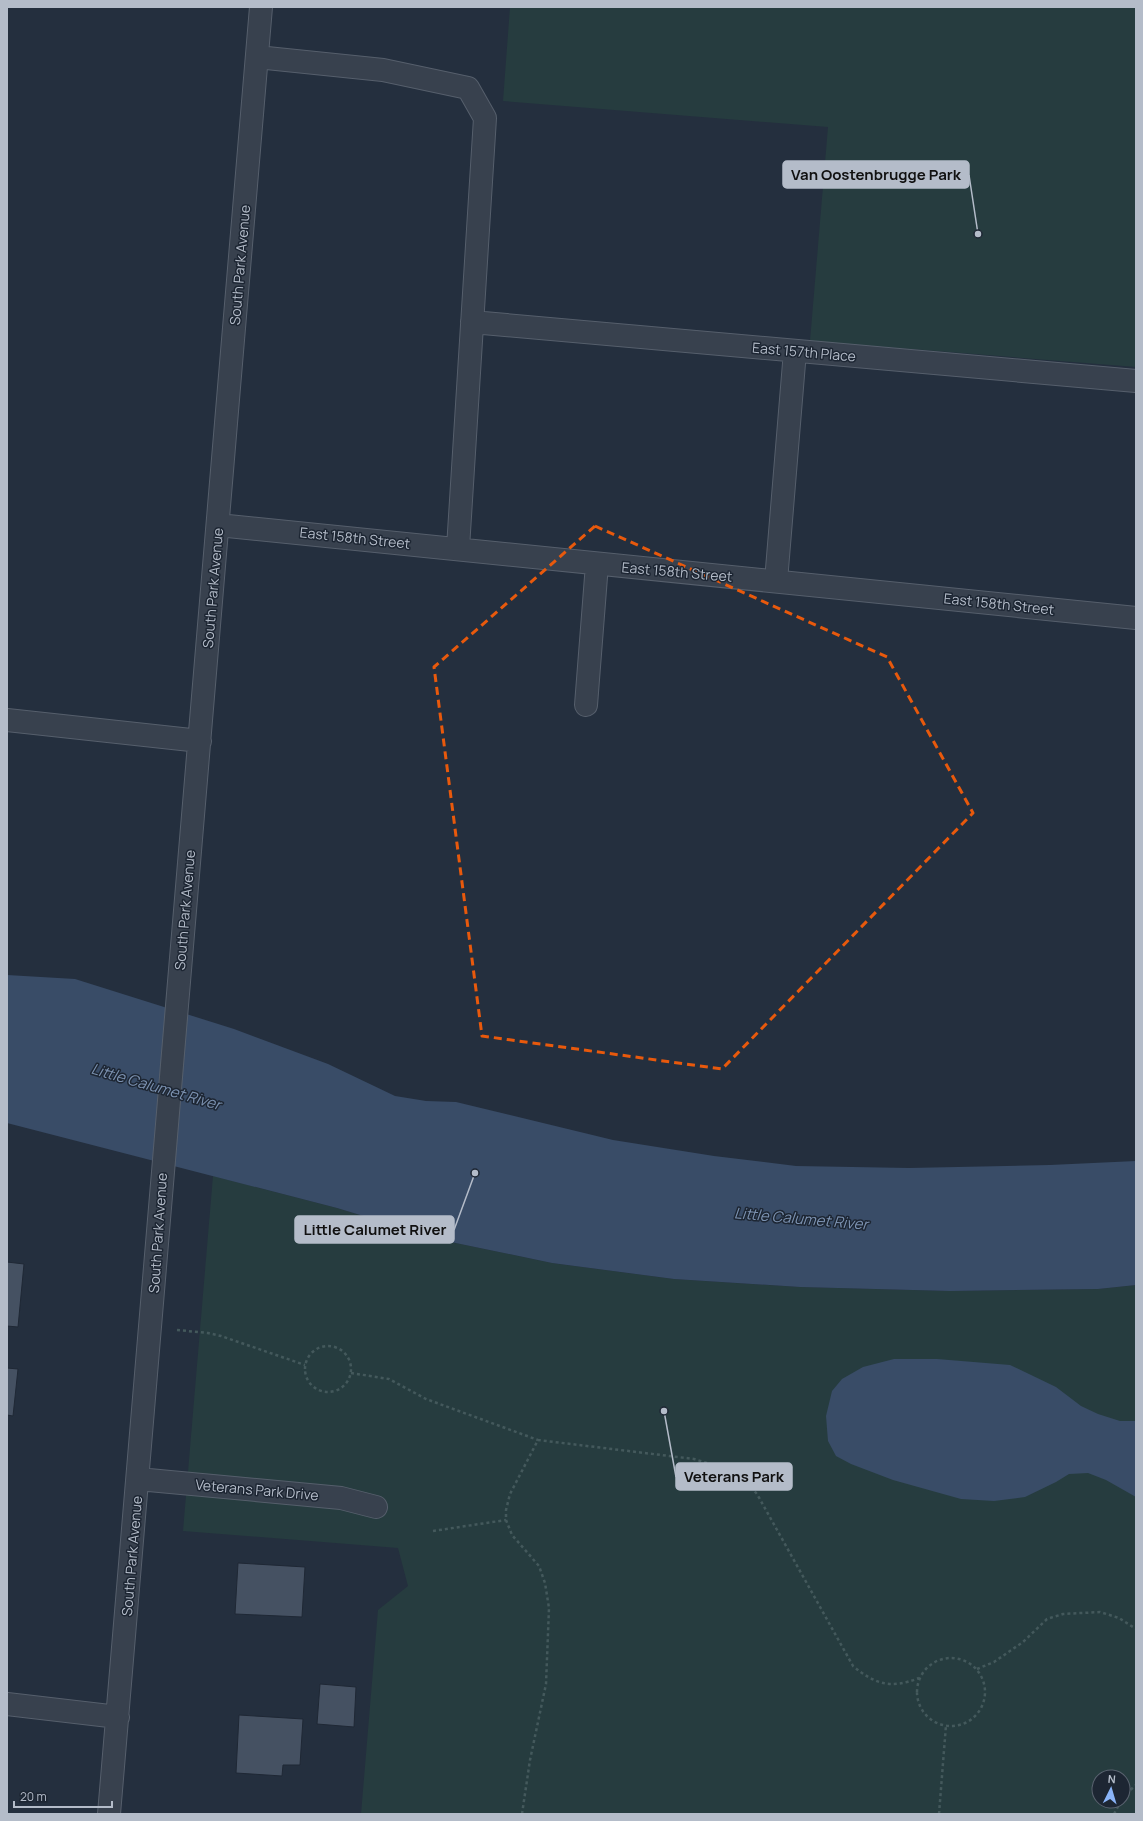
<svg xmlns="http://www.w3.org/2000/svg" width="1143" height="1821" viewBox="0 0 1143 1821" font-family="Manrope,sans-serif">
  <rect width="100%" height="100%" fill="#242f3e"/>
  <path fill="#263c3f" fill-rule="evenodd" d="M510,7H1136V367L810,341L828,127L503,101Z
    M213,1176L337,1208L446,1241L552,1263L674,1279L800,1287L950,1291L1098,1289L1136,1285V1814H361L378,1610L408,1586L398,1548L183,1531ZM1099,1777H1123V1801H1099Z"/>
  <path fill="#394c67" d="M7,975L75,979L234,1029L328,1064L395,1096L426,1101L456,1102L613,1140L714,1156L796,1166L909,1168L1050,1165L1136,1161V1285L1098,1289L950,1291L800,1287L674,1279L552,1263L446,1241L337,1208L7,1123Z
    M894,1359H937L1010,1365L1056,1387L1081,1406L1098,1414L1120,1421H1136V1497L1106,1480L1088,1473L1069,1474L1056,1482L1025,1497L994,1501L961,1499L893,1480L851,1464L836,1456L828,1441L826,1416L832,1391L842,1379L863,1367Z"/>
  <path fill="#455162" stroke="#1f2835" d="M7,1262L24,1264L18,1327L7,1326Z
    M7,1368L18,1369L13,1416L7,1415Z
    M238,1563L305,1567L302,1617L235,1614Z
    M320,1684L356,1687L354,1727L317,1724Z
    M239,1715L303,1719L300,1765H283L282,1776L236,1773Z"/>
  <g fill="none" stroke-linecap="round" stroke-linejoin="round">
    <g stroke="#565f6c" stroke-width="24">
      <path id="minor" d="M257,57L383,70L468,88L485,118L458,548
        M472,322L1136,381
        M218,525L1136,618
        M776,581L795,351
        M586,705L597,564
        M7,720L200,741
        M138,1479L341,1498L376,1507
        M7,1704L118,1717
        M109,1814L261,7"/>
    </g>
    <path stroke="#44595c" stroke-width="2.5" stroke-dasharray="3 3" stroke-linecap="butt" d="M177,1330L208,1333L221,1336L305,1365
      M305 1369a23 23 0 1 1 46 0a23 23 0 1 1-46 0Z
      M351,1373L389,1379L426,1399L538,1440
      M433,1531L506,1520
      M917 1692a34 34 0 1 1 68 0a34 34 0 1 1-68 0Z
      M977,1669L994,1662L1023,1642L1047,1619L1063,1614L1100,1612L1119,1618L1136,1629
      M1123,1799L1128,1792L1136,1785
      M522,1814L530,1760L546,1684L549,1608L545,1583L539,1566L512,1535L506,1520V1510L510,1494L538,1440L694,1459L726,1469L744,1479L757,1494L853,1666C876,1685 891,1689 919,1678
      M939,1814L946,1725
      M1114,1814L1121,1801"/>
    <use href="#minor" stroke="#38414e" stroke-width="22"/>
  </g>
  <path fill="none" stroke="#e8590c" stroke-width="3" stroke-dasharray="8 5" stroke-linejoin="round" d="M595,526L887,657L973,813L722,1069L482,1036L434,667Z"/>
  <g text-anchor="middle" stroke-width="3" stroke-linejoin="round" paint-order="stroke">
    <g font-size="14" fill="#b4bcc9" stroke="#1d2633">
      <text transform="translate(240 265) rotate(-85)" y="5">South Park Avenue</text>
      <text transform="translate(804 352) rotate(5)" y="5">East 157th Place</text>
      <text transform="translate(355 538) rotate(6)" y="5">East 158th Street</text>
      <text transform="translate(677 572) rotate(5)" y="5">East 158th Street</text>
      <text transform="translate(213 588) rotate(-85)" y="5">South Park Avenue</text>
      <text transform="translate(999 604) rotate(6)" y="5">East 158th Street</text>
      <text transform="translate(185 910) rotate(-85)" y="5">South Park Avenue</text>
      <text transform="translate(158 1233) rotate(-86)" y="5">South Park Avenue</text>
      <text transform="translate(257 1490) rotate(5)" y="5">Veterans Park Drive</text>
      <text transform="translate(132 1556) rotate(-85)" y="5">South Park Avenue</text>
    </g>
    <g font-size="15" font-style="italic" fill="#7c92b1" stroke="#1d2633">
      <text transform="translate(156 1087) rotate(16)" y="5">Little Calumet River</text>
      <text transform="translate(801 1219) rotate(5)" y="5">Little Calumet River</text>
    </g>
  </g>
  <path fill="none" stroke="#b4bcc9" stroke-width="1.5" d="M978 234L969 175M475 1173L454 1230M664 1411L676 1477"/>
  <g fill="#b4bcc9" stroke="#1d2633" stroke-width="1.5">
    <circle cx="978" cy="234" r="4"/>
    <circle cx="475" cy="1173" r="4"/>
    <circle cx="664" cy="1411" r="4"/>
  </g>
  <g fill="#b4bcc9" stroke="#b4bcc9" stroke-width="1.5">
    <rect x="783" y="161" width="186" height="27" rx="4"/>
    <rect x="295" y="1216" width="159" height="27" rx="4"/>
    <rect x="676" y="1463" width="116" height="27" rx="4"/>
  </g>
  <g font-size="15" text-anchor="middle" font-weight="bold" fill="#111">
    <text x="876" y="180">Van Oostenbrugge Park</text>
    <text x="375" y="1235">Little Calumet River</text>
    <text x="734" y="1482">Veterans Park</text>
  </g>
  <rect width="1143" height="1821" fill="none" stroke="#b4bcc9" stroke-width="16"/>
  <g transform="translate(1111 1789) rotate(5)"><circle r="19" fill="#1d2633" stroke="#59626f"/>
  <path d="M0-3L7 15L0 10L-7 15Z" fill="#8ab4f8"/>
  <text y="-6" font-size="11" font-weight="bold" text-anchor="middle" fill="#b4bcc9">N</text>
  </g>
  <path d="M14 1801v6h98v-6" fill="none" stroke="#b4bcc9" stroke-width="2"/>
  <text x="20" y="1801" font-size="12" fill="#b4bcc9" stroke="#1d2633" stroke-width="3" paint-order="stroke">20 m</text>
</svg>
